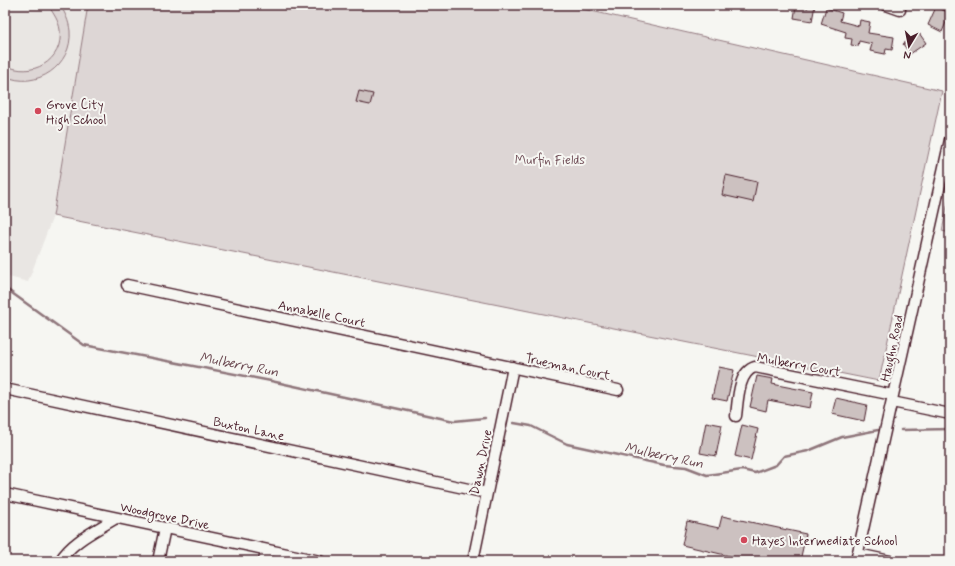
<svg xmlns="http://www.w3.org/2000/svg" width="955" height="566" viewBox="0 0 955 566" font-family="Mynerve,sans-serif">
  <rect width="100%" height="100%" fill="#f6f6f2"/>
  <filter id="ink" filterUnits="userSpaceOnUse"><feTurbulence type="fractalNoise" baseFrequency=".025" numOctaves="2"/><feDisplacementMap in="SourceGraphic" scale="8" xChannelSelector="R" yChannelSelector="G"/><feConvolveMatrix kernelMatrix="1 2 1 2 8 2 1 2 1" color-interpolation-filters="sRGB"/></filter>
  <g filter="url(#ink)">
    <path fill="#e9e6e3" d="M5,5H88L53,216L28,282L5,276Z"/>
    <path fill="#ddd6d5" stroke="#947a80" d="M48,5H60C65,13 69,21 70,31C73,65 36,91 5,76V65C31,79 64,61 60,30C59,21 53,13 48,5Z
      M88,5H565L942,91L879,381L53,216Z
      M950,192V233L942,231Z"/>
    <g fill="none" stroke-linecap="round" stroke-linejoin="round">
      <path stroke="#8e747a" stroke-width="2.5" d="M5,288L84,345L271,381L454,421L485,418
        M514,423L531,426L567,444L664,465L686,467L707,475L742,470L755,473L776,465L784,456L808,451L842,437L878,430
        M901,430L950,429"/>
    </g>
    <path fill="#ccc1c0" stroke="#4a1f2b" d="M808,5H815L812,21L794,18L796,6L808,8Z
      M936,7L950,13L942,32L928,25Z
      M826,8L842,13L840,21L859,26L860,20L870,22L868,33L894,37L892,50L886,49L885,54L870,51L872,44L859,41L858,46L851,45L852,39L845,38L846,32L821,24Z
      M919,33L926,43L910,54L903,44Z
      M359,91L373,94L370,105L356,102Z
      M726,175L757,182L753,202L722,195Z
      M719,367L734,370L727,401L712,398Z
      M757,376L773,379L772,384L813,392L810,408L768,400L766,411L750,407Z
      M836,398L867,405L864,421L832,414Z
      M706,422L722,425L716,456L700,453Z
      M742,425L758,429L751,460L735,456Z
      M722,516L806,534L800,561H733L734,557L682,545L687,521L719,528Z"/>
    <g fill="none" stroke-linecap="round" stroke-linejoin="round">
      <g stroke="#4a1f2b" stroke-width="13">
        <path id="minor" d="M886,5L900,10
          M127,285L618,390
          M5,389L487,493
          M892,402L950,414
          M736,416C738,401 738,372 755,367L893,395
          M5,494L320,561
          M858,554L890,561
          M60,561C72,541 97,530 116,518
          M158,561L165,528
          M264,561L266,550
          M473,561L513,367
          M856,561L950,140"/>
      </g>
      <use href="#minor" stroke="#f6f6f2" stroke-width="10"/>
    </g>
  </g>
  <g fill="#d1495b" stroke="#f6f6f2" stroke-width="1.5">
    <circle cx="38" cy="111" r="4"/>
    <circle cx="744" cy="540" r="4"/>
  </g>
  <g text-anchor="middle" stroke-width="4" stroke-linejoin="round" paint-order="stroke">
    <g font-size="13" fill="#4a1f2b" stroke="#f6f6f2" text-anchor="start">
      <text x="46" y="109">Grove City<tspan x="46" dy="15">High School</tspan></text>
      <text x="752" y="545">Hayes Intermediate School</text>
    </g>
    <g font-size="13" fill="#6f4d56" stroke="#f6f6f2">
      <text x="550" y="164">Murfin Fields</text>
    </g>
    <g font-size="13" fill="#4a1f2b" stroke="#f6f6f2">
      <text transform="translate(322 313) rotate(12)" y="5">Annabelle Court</text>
      <text transform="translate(891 348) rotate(-78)" y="5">Haughn Road</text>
      <text transform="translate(799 364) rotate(10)" y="5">Mulberry Court</text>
      <text transform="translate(568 366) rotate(12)" y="5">Trueman Court</text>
      <text transform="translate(249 428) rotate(12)" y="5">Buxton Lane</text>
      <text transform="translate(480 462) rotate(-78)" y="5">Dawn Drive</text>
      <text transform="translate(165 515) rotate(12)" y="5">Woodgrove Drive</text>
    </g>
    <g font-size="14" font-style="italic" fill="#6c4a52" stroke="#f6f6f2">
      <text transform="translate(239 364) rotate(11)" y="5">Mulberry Run</text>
      <text transform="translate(664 455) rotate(12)" y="5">Mulberry Run</text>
    </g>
  </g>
  <rect width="955" height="566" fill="none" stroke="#f6f6f2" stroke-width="20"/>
  <rect x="10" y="10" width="935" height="546" fill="none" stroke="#4a1f2b" stroke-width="1.5" filter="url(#ink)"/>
  <g transform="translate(909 46) rotate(190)" stroke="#f6f6f2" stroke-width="3" paint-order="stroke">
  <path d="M0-3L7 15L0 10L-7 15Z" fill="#4a1f2b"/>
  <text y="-6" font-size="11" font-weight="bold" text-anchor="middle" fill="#4a1f2b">N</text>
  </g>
</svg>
